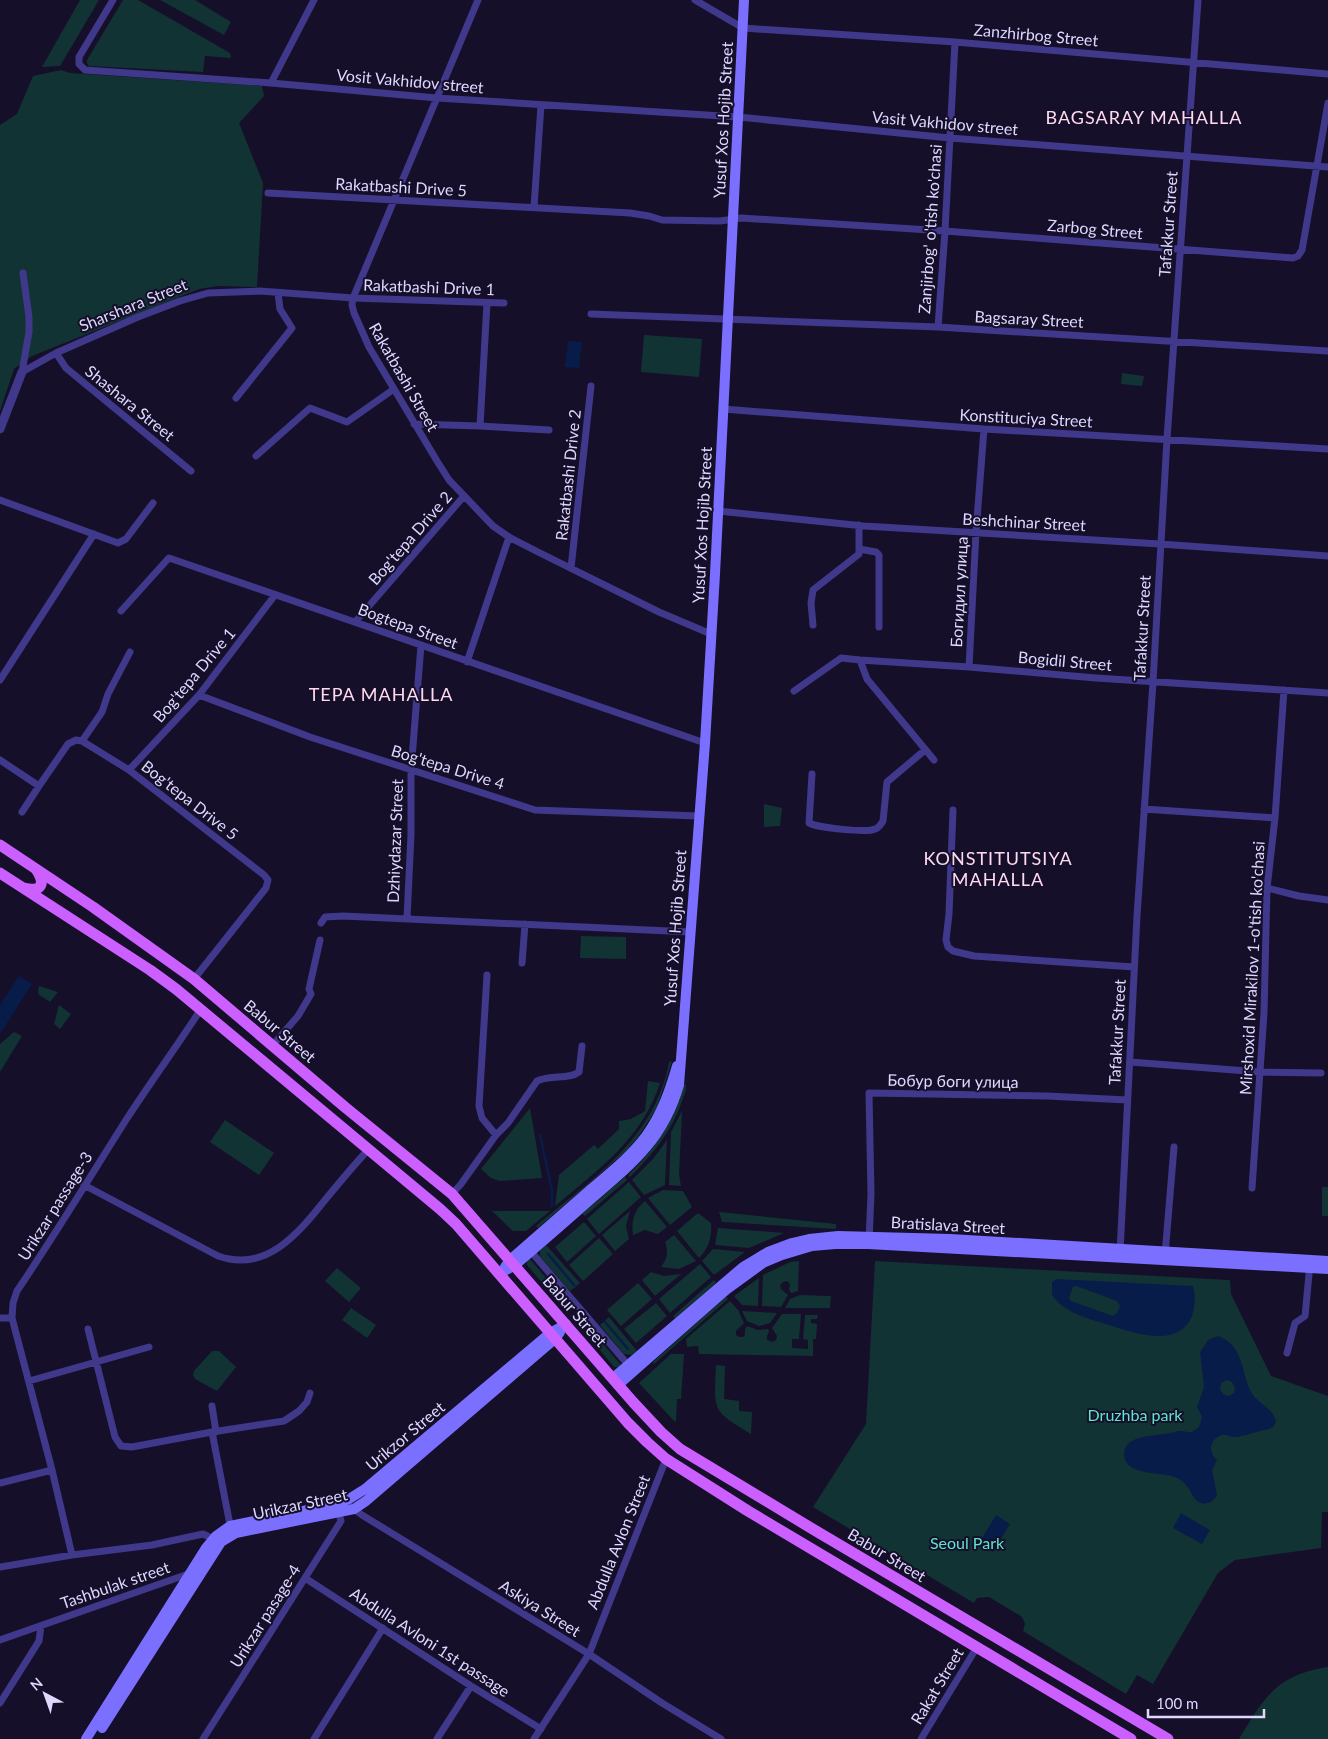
<svg xmlns="http://www.w3.org/2000/svg" width="1328" height="1739" viewBox="0 0 1328 1739" font-family="Lato,sans-serif">
  <rect width="100%" height="100%" fill="#150f2a"/>
  <path fill="#123334" d="M80,0H99L60,66L42,67Z
    M123,0H138L230,53L231,58L205,56L203,72L89,66L87,63V60Z
    M160,0H195L231,22L224,35Z
    M61,70L70,73L262,86L264,96L239,123L263,183L257,287L218,286L199,289L32,356L14,369L0,411V125L17,114L33,76Z
    M644,335L702,339L699,377L641,372Z
    M1122,373L1144,376L1142,386L1121,384Z
    M764,804L782,808L780,826L764,827Z
    M581,936L626,937V959L580,958Z
    M39,986L58,992L50,1002L38,994Z
    M59,1005L71,1014L60,1029L54,1024Z
    M14,1032L22,1036L0,1072V1044Z
    M672,1061L657,1108L638,1137L624,1153L538,1228L536,1226C593,1178 654,1140 669,1062Z
    M648,1081L660,1083C642,1139 599,1169 555,1206L559,1175L594,1145L598,1149L619,1129V1121L631,1119L645,1111Z
    M685,1083C688,1089 684,1095 682,1101C672,1131 652,1155 630,1177L628,1175C657,1147 673,1122 685,1083Z
    M530,1108L542,1178L500,1181L491,1178L481,1169Z
    M682,1111L679,1175L681,1186L669,1185L671,1132Z
    M225,1120L274,1153L259,1175L210,1142Z
    M667,1140L665,1185L644,1195L632,1180L653,1159Z
    M625,1177L627,1180L585,1216L582,1214Z
    M629,1182L641,1197L599,1234L587,1219Z
    M1322,1187H1328V1216H1322Z
    M663,1190L683,1191L692,1207L670,1225L648,1198Z
    M645,1201L667,1227L658,1234L645,1230L633,1235C631,1221 634,1210 645,1201Z
    M492,1211H550L526,1231H513Z
    M630,1211L626,1226L629,1239L615,1251L602,1235Z
    M719,1212L836,1224V1229L722,1222Z
    M698,1213L711,1223C712,1237 709,1248 699,1258L677,1231Z
    M584,1222L596,1236L567,1262L555,1247Z
    M718,1228L784,1233L749,1248L715,1245Z
    M674,1235L696,1261L679,1269L661,1267C667,1258 669,1253 665,1242Z
    M599,1238L613,1254L583,1281L569,1265Z
    M546,1245L580,1283L570,1291L540,1256V1251Z
    M713,1249L745,1252L714,1275L702,1261Z
    M530,1259L563,1298L550,1292L527,1265V1261Z
    M799,1261L798,1291L791,1293L789,1290L790,1284L787,1281L783,1282L780,1285L781,1289L788,1295L781,1307L762,1306L763,1275L790,1262Z
    M875,1261L1230,1280L1231,1294L1271,1376L1328,1396V1512H1322L1321,1548L1235,1560L1218,1573L1153,1684L1137,1675L1126,1694L1023,1631L1025,1624L1022,1617L989,1597L977,1598L974,1603L813,1507L866,1424Z
    M700,1264L711,1277L670,1313L659,1299Z
    M337,1268L361,1288L349,1302L325,1281Z
    M651,1272L664,1276L681,1274L655,1296L642,1280Z
    M759,1278L758,1306L742,1305L734,1296Z
    M714,1280L716,1283L675,1318L673,1316Z
    M638,1283L652,1299L621,1326L607,1310Z
    M800,1295L831,1296L830,1308H785L790,1299Z
    M726,1297L728,1299L654,1364L653,1362Z
    M730,1301L738,1310L744,1323L736,1331V1335L739,1337H743L745,1335V1329L747,1326L758,1330L768,1329L769,1332L767,1336V1340L773,1342L776,1340L777,1336L772,1328L782,1314H801L799,1339H792V1348L808,1349V1340L803,1339L805,1315H818L817,1319H811V1323L817,1324L816,1339H813V1356L699,1354L698,1346L687,1347L686,1339Z
    M656,1303L667,1316L636,1343L624,1329Z
    M351,1308L376,1325L367,1338L342,1320Z
    M742,1311L777,1313L770,1323L759,1326L747,1321Z
    M609,1317L637,1351L632,1355L624,1354L600,1325Z
    M592,1331L621,1365L618,1367H614L595,1344L590,1332Z
    M212,1351H219L236,1367L217,1391L195,1379L193,1375L194,1371Z
    M671,1354H684L681,1399H677L676,1420L675,1422L639,1383Z
    M716,1365L725,1366L724,1399L739,1401V1411L752,1412L751,1434C711,1410 714,1411 716,1365Z
    M1328,1667V1739H1239C1264,1698 1276,1675 1328,1667Z"/>
  <path fill="#081c49" fill-rule="evenodd" d="M568,341L582,342L579,368L565,367Z
    M19,976L32,984L0,1034V1005Z
    M1057,1279L1193,1286C1196,1297 1195,1305 1192,1316C1179,1349 1133,1333 1109,1325C1089,1319 1064,1313 1052,1295V1282ZM1076,1286L1117,1301L1120,1306L1117,1313L1113,1316L1071,1301L1069,1298L1073,1287Z
    M1218,1336C1244,1345 1241,1372 1251,1392C1258,1404 1274,1408 1276,1422L1273,1427L1269,1429C1259,1431 1248,1435 1237,1437C1228,1438 1226,1430 1215,1439C1209,1446 1210,1454 1217,1460L1212,1470L1217,1495C1214,1501 1208,1505 1201,1503C1190,1500 1192,1481 1171,1476C1158,1472 1123,1475 1124,1453C1126,1434 1157,1436 1170,1433C1174,1433 1178,1430 1181,1431C1186,1431 1188,1433 1192,1432L1199,1427L1202,1417L1197,1407L1204,1387L1200,1352L1208,1340ZM1227,1380L1232,1382L1235,1388L1234,1393L1229,1396L1223,1394L1220,1389L1221,1383Z
    M1181,1513L1210,1530L1202,1544L1173,1528Z
    M996,1515L1010,1524L993,1552L979,1543Z"/>
  <g fill="none" stroke-linecap="round" stroke-linejoin="round">
    <path stroke="#081c49" stroke-width="2.5" d="M540,1135L552,1190V1206
      M548,1254L574,1285
      M605,1322L628,1349"/>
    <path stroke="#40388a" stroke-width="7" d="M113,0L79,57V64L85,70L271,83L437,98L738,117L950,138L1328,167
      M478,0L353,298L352,305L354,313L369,347L437,461L449,480L493,526L509,537L538,552L659,612L711,634
      M695,0L743,28L955,42L1328,74
      M271,83L314,0
      M268,193L630,213L649,216L662,220L720,221L741,218L945,231L1293,258L1298,256L1302,250L1328,103
      M534,207L541,105
      M591,314L938,327L1328,351
      M938,327L945,231L955,42
      M56,353L66,368L191,471
      M22,372L56,353L138,317L180,301L208,293L260,291L353,298L504,303
      M22,372L29,332V317L23,273
      M236,398L292,328L280,309L278,293
      M723,409L984,429L1328,449
      M414,424L480,426L549,430
      M480,426L487,303
      M256,456L310,408L347,422L394,389
      M0,500L118,543L126,539L153,503
      M718,511L864,526L1160,544L1328,556
      M859,549L876,552L879,555V627
      M571,568L591,386
      M121,611L167,560L169,558L172,559L705,743
      M356,621L464,496
      M813,625L811,603L813,590L859,554V525
      M860,660L969,667L1096,678L1328,693
      M467,662L509,537
      M969,667L976,532L984,429
      M0,680L94,534
      M794,691L841,658L860,660L867,679L934,760
      M199,695L310,737L535,810L698,816
      M82,741L102,712L108,694L130,652
      M0,760L39,786L68,744L76,740L82,741L129,770L264,875L268,880L266,888L194,979
      M129,770L199,695L275,595
      M812,774L809,823C819,828 867,833 875,829C879,828 881,824 883,821L887,782L925,750
      M1144,809L1275,818
      M953,810L949,914L946,940L948,947L953,951L974,956L1134,967
      M22,812L39,786
      M1267,888L1299,896L1328,900
      M407,918L411,835V771L421,645
      M321,923L325,917L343,916L690,932
      M522,963L525,924
      M272,1046L298,1016L311,994L309,989L320,940
      M1130,1062L1260,1072L1321,1073
      M496,1135L508,1123L537,1081C551,1074 569,1080 579,1072L582,1046
      M84,1185L218,1256C266,1273 298,1234 325,1200C339,1183 353,1166 368,1150
      M1252,1188L1264,1013L1267,888L1275,818L1284,690
      M452,1194L461,1184L496,1135L482,1118L479,1106L487,975
      M869,1241L871,1194L869,1093L1047,1096L1127,1100
      M528,1248L630,1367
      M1120,1252L1137,916L1153,682L1167,439L1198,0
      M1165,1255L1174,1147
      M0,1318H12
      M88,1329L115,1437L121,1446L132,1447L212,1432L284,1421L299,1411L307,1402L310,1393
      M1287,1353L1295,1323L1305,1316L1310,1264
      M29,1381L149,1347
      M212,1406L216,1432
      M212,1432L231,1530
      M0,1483L52,1470
      M344,1502L362,1515L589,1654L662,1703L721,1739
      M72,1555L52,1470L12,1318L13,1303L17,1291C55,1235 90,1177 126,1120C150,1083 177,1046 201,1009
      M0,1567L72,1555L152,1545L203,1534L216,1540
      M305,1578L471,1686L541,1729
      M0,1640L191,1573
      M0,1703L39,1641L41,1626
      M203,1739L341,1521L338,1509
      M314,1739L383,1628
      M437,1739L471,1686
      M534,1739L589,1654L666,1459
      M921,1739L977,1647"/>
    <path stroke="#40388a" stroke-width="9" d="M0,429L22,372"/>
    <path stroke="#7b6fff" stroke-width="10" d="M505,1267L510,1260C537,1236 564,1213 591,1189C611,1172 631,1156 646,1136C662,1114 670,1090 677,1066
      M499,1274L515,1265C540,1244 565,1222 590,1200C632,1164 663,1140 679,1085L705,743L715,574L744,0
      M613,1378L743,1267L768,1252L792,1243L809,1239L838,1236L950,1239L1328,1261
      M618,1385L726,1290L763,1263L782,1255L812,1246L835,1244H868L1328,1269
      M102,1728L221,1542L236,1533L354,1509L366,1501L542,1350L555,1339L560,1332
      M86,1739L206,1548L216,1536L230,1526L337,1504L349,1499L365,1489L550,1333L566,1324"/>
    <path stroke="#cc5fff" stroke-width="11" d="M0,845L93,907L194,979L346,1108L452,1194L633,1402L661,1432L680,1449L816,1531L1168,1739
      M0,873L150,970L176,989L440,1209L456,1224L628,1423L647,1442L666,1459L748,1511L1131,1739
      M24,888C42,893 46,883 36,869"/>
  </g>
  <g text-anchor="middle" stroke-width="4" stroke-linejoin="round" paint-order="stroke">
    <g font-size="16" fill="#ded8ff" stroke="#150f2a">
      <text transform="translate(1036 35) rotate(5)" y="6">Zanzhirbog Street</text>
      <text transform="translate(410 81) rotate(5)" y="6">Vosit Vakhidov street</text>
      <text transform="translate(723 120) rotate(-87)" y="6">Yusuf Xos Hojib Street</text>
      <text transform="translate(945 123) rotate(5)" y="6">Vasit Vakhidov street</text>
      <text transform="translate(401 187) rotate(3)" y="6">Rakatbashi Drive 5</text>
      <text transform="translate(1168 224) rotate(-86)" y="6">Tafakkur Street</text>
      <text transform="translate(930 229) rotate(-86)" y="6">Zanjirbog' o'tish ko'chasi</text>
      <text transform="translate(1095 229) rotate(5)" y="6">Zarbog Street</text>
      <text transform="translate(429 287) rotate(2)" y="6">Rakatbashi Drive 1</text>
      <text transform="translate(133 305) rotate(-22)" y="6">Sharshara Street</text>
      <text transform="translate(1029 319) rotate(3)" y="6">Bagsarаy Street</text>
      <text transform="translate(404 377) rotate(60)" y="6">Rakatbashi Street</text>
      <text transform="translate(130 403) rotate(39)" y="6">Shashara Street</text>
      <text transform="translate(1026 418) rotate(3)" y="6">Konstituciya Street</text>
      <text transform="translate(568 475) rotate(-84)" y="6">Rakatbashi Drive 2</text>
      <text transform="translate(1024 522) rotate(3)" y="6">Beshchinar Street</text>
      <text transform="translate(702 525) rotate(-87)" y="6">Yusuf Xos Hojib Street</text>
      <text transform="translate(410 538) rotate(-49)" y="6">Bog'tepa Drive 2</text>
      <text transform="translate(959 592) rotate(-87)" y="6">Богидил улица</text>
      <text transform="translate(408 626) rotate(20)" y="6">Bogtepa Street</text>
      <text transform="translate(1142 628) rotate(-87)" y="6">Tafakkur Street</text>
      <text transform="translate(1065 661) rotate(5)" y="6">Bogidil Street</text>
      <text transform="translate(194 675) rotate(-50)" y="6">Bog'tepa Drive 1</text>
      <text transform="translate(448 767) rotate(17)" y="6">Bog'tepa Drive 4</text>
      <text transform="translate(190 800) rotate(38)" y="6">Bog'tepa Drive 5</text>
      <text transform="translate(395 841) rotate(-88)" y="6">Dzhiydazar Street</text>
      <text transform="translate(675 928) rotate(-86)" y="6">Yusuf Xos Hojib Street</text>
      <text transform="translate(1252 968) rotate(-87)" y="6">Mirshoxid Mirakilov 1-o'tish ko'chasi</text>
      <text transform="translate(280 1031) rotate(40)" y="6">Babur Street</text>
      <text transform="translate(1117 1032) rotate(-87)" y="6">Tafakkur Street</text>
      <text transform="translate(953 1081) rotate(1)" y="6">Бобур боги улица</text>
      <text transform="translate(55 1206) rotate(-58)" y="6">Urikzar passage-3</text>
      <text transform="translate(948 1225) rotate(3)" y="6">Bratislava Street</text>
      <text transform="translate(575 1311) rotate(49)" y="6">Babur Street</text>
      <text transform="translate(405 1436) rotate(-40)" y="6">Urikzor Street</text>
      <text transform="translate(300 1504) rotate(-12)" y="6">Urikzar Street</text>
      <text transform="translate(618 1542) rotate(-68)" y="6">Abdulla Avlon Street</text>
      <text transform="translate(887 1555) rotate(31)" y="6">Babur Street</text>
      <text transform="translate(115 1585) rotate(-19)" y="6">Tashbulak street</text>
      <text transform="translate(540 1608) rotate(32)" y="6">Askiya Street</text>
      <text transform="translate(265 1616) rotate(-58)" y="6">Urikzar pasage-4</text>
      <text transform="translate(430 1642) rotate(33)" y="6">Abdulla Avloni 1st passage</text>
      <text transform="translate(937 1686) rotate(-59)" y="6">Rakat Street</text>
    </g>
    <g font-size="16" fill="#5ee5cb" stroke="#150f2a">
      <text x="1135" y="1421">Druzhba park</text>
      <text x="967" y="1549">Seoul Park</text>
    </g>
    <g font-size="18" letter-spacing="1" fill="#ffdaef" stroke="#150f2a">
      <text x="1144" y="124">BAGSARAY MAHALLA</text>
      <text x="381" y="701">TEPA MAHALLA</text>
      <text x="998" y="865">KONSTITUTSIYA<tspan x="998" dy="21">MAHALLA</tspan></text>
    </g>
  </g>
  <g transform="translate(45 1694) rotate(319)" stroke="#150f2a" stroke-width="4" paint-order="stroke">
  <path d="M0-4L9 19L0 12L-9 19Z" fill="#ded8ff"/>
  <text y="-8" font-size="14" font-weight="bold" text-anchor="middle" fill="#ded8ff">N</text>
  </g>
  <path d="M1148 1709v8h116v-8" fill="none" stroke="#ded8ff" stroke-width="2.5"/>
  <text x="1156" y="1709" font-size="15" fill="#ded8ff" stroke="#150f2a" stroke-width="4" paint-order="stroke">100 m</text>
</svg>
